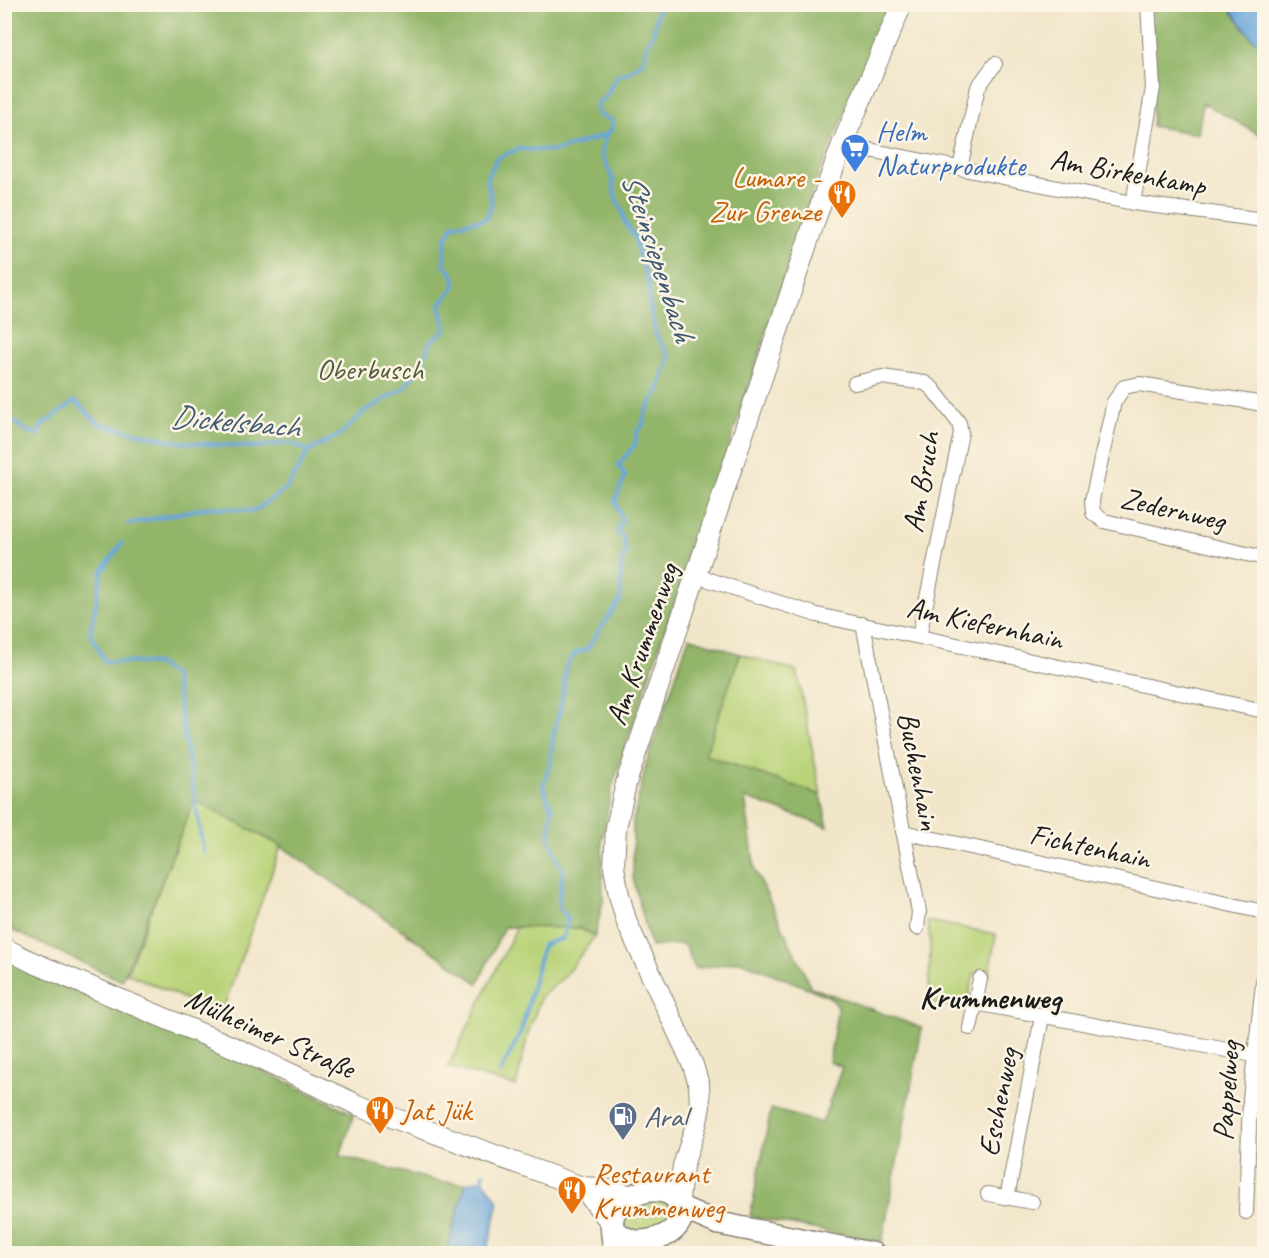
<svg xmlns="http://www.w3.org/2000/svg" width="1269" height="1258" viewBox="0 0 1269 1258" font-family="Caveat,sans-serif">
  <rect width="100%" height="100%" fill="#fcf5e5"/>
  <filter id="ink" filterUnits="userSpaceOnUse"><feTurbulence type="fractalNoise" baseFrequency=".0167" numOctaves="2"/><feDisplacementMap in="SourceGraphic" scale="12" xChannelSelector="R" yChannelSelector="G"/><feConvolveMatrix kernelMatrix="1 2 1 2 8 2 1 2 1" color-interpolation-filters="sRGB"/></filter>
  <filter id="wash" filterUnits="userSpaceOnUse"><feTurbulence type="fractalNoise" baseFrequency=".008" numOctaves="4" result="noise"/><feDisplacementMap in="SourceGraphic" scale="24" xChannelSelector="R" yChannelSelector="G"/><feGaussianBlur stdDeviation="1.35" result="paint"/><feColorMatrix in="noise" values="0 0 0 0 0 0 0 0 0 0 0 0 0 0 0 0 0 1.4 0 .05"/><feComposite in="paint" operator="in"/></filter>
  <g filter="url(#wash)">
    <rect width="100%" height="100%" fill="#f2e6ca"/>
    <path fill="#b9d379" stroke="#6a784a" stroke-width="1.5" d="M740,654L797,671L821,795L705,755Z
      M194,800L281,846L221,1015L127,973Z
      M927,921L996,934L989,975L974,973L966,1009L929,1002L930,939Z
      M517,927L579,928L595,936L564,977L541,997L528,1034L516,1086L448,1067Z
      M664,1198L676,1216C669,1220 662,1228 655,1231C641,1236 626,1231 622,1218L630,1204Z"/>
    <path fill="#92b569" stroke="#576842" stroke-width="1.5" d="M4,5H891L815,184L690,566L685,570L612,787L602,840L603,901L595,936L579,928L504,927L478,983L281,846L194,800L122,981L5,927Z
      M1153,5H1227L1252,38L1264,47V137L1203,103L1198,134L1152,126Z
      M689,637L740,654L705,755L821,795L828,827L745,798L755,870L811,987L922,1028L882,1242L750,1217L771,1109L822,1123L842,1067L829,1062L838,1006L828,996L740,961L695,969L685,946L680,944L651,947L633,879V822L646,764Z
      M4,958L53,982L239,1059L354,1114L340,1156L441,1182L466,1183L446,1253H5Z"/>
    <path fill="#68a5d9" stroke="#42607a" stroke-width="1.5" d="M1227,5H1264V47L1252,38Z
      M483,1179L499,1202L487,1253H446L466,1183Z"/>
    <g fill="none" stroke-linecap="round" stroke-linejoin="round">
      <path stroke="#68a5d9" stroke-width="4" d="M4,422L16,423L26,431L38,434L42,425L75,401L99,424L178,442L253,447L290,443L309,451L341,434L366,410L403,389L422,365L429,343L446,329L440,305L455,286L454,276L444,264L446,238L453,225L486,219L492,204L487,178L497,158L519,149L555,151L606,135L612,129L613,121L599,115L596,108L597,104L606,96L617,75L628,73L644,61L646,47L653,34L659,4
        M128,524L209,507L254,511L286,489L309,451
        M122,543L102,571L90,634L105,661L157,664L174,676L204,853
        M500,1073L521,1032L543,945L563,938L568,918L558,905L563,872L549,837L552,810L543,786L550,764L553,737L562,700L566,668L574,654L587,649L620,600L621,564L626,550L623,537L617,533L622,520L615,501L625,475L618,465L635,445L637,431L642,427L645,413L658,391L670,358L656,336L649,302V283L636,246V239L625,223L622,210L615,197L612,177L601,153L606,135
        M482,1183L484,1173"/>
    </g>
  </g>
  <g filter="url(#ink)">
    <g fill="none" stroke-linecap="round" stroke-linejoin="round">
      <g stroke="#878173" stroke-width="16">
        <path id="street" d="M843,142L854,147L1133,203L1264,220
          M960,168L978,87L995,64
          M1133,203L1153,88L1148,4
          M855,383L882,377L925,383L932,388L959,423L961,433L919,637
          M1264,404L1139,384L1124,387L1114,402L1092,500L1093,513L1104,521L1264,558
          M697,576L817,615L1264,711
          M863,624L919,912L917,928
          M903,832L1264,912
          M975,1003L1254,1055
          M970,1028L980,979
          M988,1194L1032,1202
          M1007,1198L1042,1017
          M1246,1212L1250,1099L1264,975"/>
      </g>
      <g stroke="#878173" stroke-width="22">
        <path id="secondary" d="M4,948L32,962L240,1050L358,1105L582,1187L600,1188L633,1196
          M582,1187L612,1224
          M679,1199L683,1166L697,1122L700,1106L699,1085L693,1065L627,923L619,895L614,867L616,828L626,783L816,217L843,142L902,4"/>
      </g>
      <g stroke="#878173" stroke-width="25">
        <path id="primary" d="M682,1208L717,1223L873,1254
          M614,1231C627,1242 640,1244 656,1239C703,1224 680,1175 634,1195C625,1199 618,1203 614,1213C609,1224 614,1241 615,1254"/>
      </g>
      <use href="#street" stroke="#fff" stroke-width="14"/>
      <use href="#secondary" stroke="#fff" stroke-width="20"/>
      <use href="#primary" stroke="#fff" stroke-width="22"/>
    </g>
  </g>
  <defs>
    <g id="supermarket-pin" transform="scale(1.5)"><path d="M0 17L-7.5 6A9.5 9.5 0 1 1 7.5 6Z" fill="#3f7fe0" stroke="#fcf5e5"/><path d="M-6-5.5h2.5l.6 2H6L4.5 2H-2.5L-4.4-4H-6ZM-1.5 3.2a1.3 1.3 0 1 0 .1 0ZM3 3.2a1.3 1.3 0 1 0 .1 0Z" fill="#fff"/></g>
    <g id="restaurant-pin" transform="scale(1.5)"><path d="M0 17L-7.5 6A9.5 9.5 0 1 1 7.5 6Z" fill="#e8710a" stroke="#fcf5e5"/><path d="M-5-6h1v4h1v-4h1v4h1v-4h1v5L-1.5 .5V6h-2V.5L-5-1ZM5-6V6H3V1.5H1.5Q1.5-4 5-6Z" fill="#fff"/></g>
    <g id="fuel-pin" transform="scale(1.5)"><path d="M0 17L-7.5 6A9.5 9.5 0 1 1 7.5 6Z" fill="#5c6f8a" stroke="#fcf5e5"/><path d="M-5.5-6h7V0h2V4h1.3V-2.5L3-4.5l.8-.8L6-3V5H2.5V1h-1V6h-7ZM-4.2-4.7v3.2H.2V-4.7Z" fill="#fff"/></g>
  </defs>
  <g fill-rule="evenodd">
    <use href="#supermarket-pin" x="855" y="148"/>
    <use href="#restaurant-pin" x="842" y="194"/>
    <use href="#restaurant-pin" x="380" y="1110"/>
    <use href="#fuel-pin" x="623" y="1116"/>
    <use href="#restaurant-pin" x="572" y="1190"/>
  </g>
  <g text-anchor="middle" stroke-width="5" stroke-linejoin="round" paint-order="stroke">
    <g font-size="30" fill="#366cbe" stroke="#fcf5e5" text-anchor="start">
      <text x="876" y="141">Helm<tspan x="876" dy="34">Naturprodukte</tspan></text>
    </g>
    <g font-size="30" fill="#1c1c1c" stroke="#fcf5e5">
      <text transform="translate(1128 172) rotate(10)" y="10">Am Birkenkamp</text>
      <text transform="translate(921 482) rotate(-80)" y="10">Am Bruch</text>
      <text transform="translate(1173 509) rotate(13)" y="10">Zedernweg</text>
      <text transform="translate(985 623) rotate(12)" y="10">Am Kiefernhain</text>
      <text transform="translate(642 644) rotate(-71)" y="10">Am Krummenweg</text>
      <text transform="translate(919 771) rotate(79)" y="10">Buchenhain</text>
      <text transform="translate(1090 846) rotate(12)" y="10">Fichtenhain</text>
      <text transform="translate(270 1033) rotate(24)" y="10">Mülheimer Straße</text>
      <text transform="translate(1226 1091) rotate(-86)" y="10">Pappelweg</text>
      <text transform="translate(998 1102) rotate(-79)" y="10">Eschenweg</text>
    </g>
    <g font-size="30" fill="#c56008" stroke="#fcf5e5" text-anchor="start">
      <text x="821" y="187" text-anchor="end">Lumare -<tspan x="821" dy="34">Zur Grenze</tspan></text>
      <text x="401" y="1120">Jat Jük</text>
      <text x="593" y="1183">Restaurant<tspan x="593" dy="34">Krummenweg</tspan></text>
    </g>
    <g font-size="30" fill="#535c3d" stroke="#fcf5e5">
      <text x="370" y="379">Oberbusch</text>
    </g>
    <g font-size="30" fill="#4e5e75" stroke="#fcf5e5" text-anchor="start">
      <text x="644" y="1126">Aral</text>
    </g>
    <g font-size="32" font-style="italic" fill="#3e5a71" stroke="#fcf5e5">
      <text transform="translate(659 257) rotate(72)" y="11">Steinsiepenbach</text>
      <text transform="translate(235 421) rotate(5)" y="11">Dickelsbach</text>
    </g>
    <g font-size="32" font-weight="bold" fill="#1c1c1c" stroke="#fcf5e5">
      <text x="990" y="1008">Krummenweg</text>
    </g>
  </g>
  <rect width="1269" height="1258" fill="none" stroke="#fcf5e5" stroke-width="24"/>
</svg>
